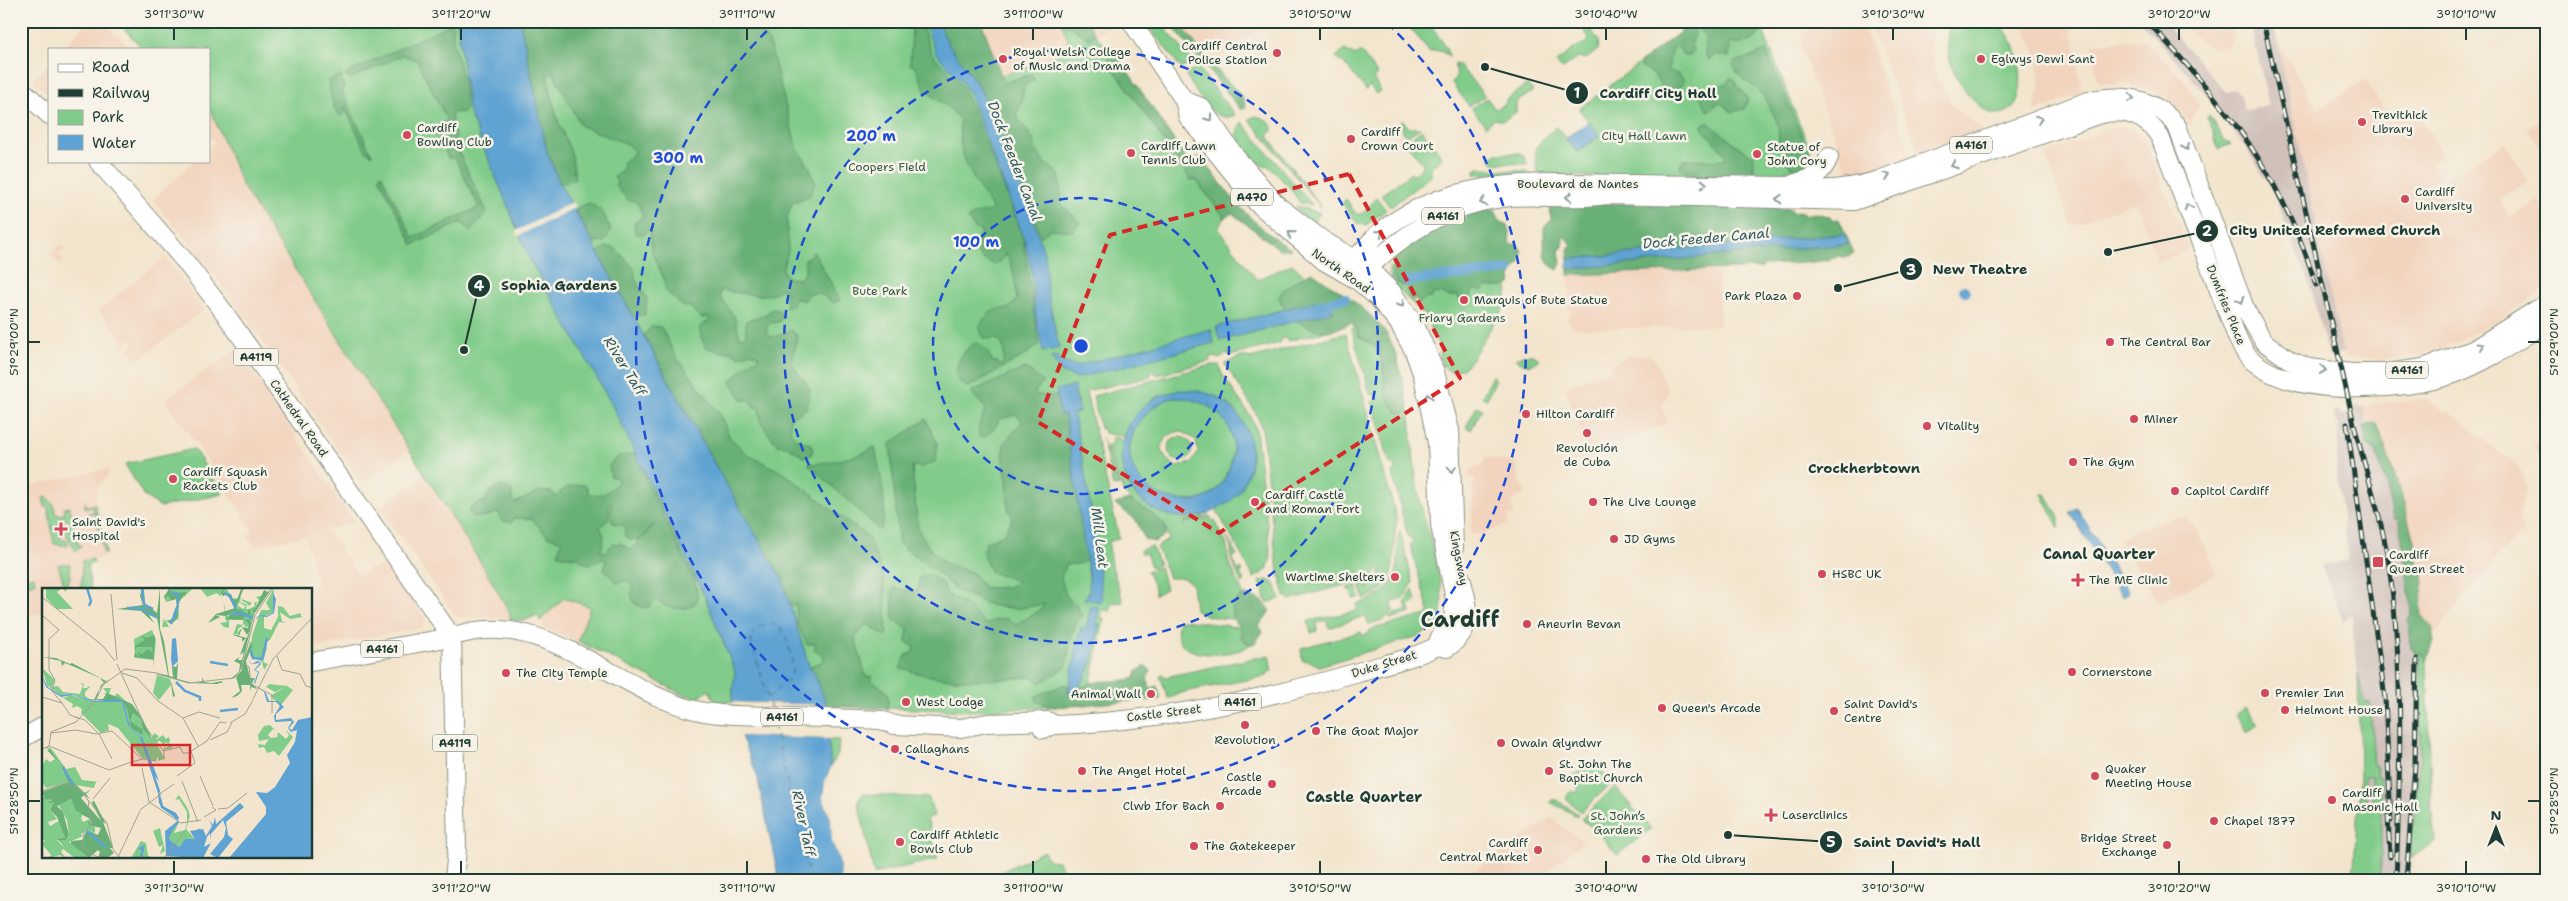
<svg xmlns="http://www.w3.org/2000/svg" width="2568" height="901" viewBox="0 0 2568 901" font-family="'Shantell Sans',sans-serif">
  <rect width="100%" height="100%" fill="#f7f3e8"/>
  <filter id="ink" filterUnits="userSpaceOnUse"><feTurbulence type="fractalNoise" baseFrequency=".02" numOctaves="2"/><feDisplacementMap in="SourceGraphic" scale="10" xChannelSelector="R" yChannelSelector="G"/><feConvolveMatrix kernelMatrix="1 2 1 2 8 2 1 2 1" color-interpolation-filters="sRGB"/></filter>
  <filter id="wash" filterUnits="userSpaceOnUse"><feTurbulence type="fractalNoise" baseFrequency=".0096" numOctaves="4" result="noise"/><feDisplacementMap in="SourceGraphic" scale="20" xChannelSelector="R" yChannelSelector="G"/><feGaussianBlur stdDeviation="1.12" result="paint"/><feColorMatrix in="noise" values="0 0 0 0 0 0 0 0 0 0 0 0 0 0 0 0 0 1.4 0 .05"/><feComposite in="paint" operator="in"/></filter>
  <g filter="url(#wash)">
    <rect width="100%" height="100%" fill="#f3e5cd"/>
    <path fill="#f2d4be" d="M88,21H104L131,49H62Z
      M937,21H1113L1115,24L1072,50L978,85Z
      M1175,21H1269V22L1209,66Z
      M1833,21H1862L1911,157L1856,177L1847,171L1800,46L1803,33Z
      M1869,21H1932L1930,47L1936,77L1955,108L1983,131L1919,152Z
      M2022,21H2068L2075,43L2082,94L2034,112L2040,85L2039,68L2036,54Z
      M2178,21H2228L2235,37L2228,47L2215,49L2200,41Z
      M2276,39L2318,110L2365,79L2391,121L2414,108L2443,154L2431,162L2443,180L2506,142L2528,181L2499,199L2510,217L2539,200L2547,216V288L2499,320L2444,348L2418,355L2389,359L2344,358Z
      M2123,40L2145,41L2182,78L2199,104L2190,125L2175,104L2154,90L2128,84L2100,83L2096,78L2093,44Z
      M49,63V95L33,81Z
      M211,108L231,162L243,187L410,450L362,483L236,304L193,247L152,200L194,161H209V147L215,141L209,136V109Z
      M2547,115V160L2527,128Z
      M2117,126L2138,133L2145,141L2189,250L2158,262L2135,202L2072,226L2045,154Z
      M61,244L65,248L59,254L64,260L59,265L50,254Z
      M165,257L205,309L137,361L129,350L135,344L130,339L124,343L99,310Z
      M1718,271L1720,326L1582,329L1572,328L1567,319L1571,310L1567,309L1566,303V298H1570L1568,275Z
      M236,349L355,522L326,530L359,576L368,569L387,565L426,620L421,628L316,647L311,630V590H308L317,584L305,535L255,547L247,535L253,531L203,454L165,400Z
      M1629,355H1648L1655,359L1668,392L1662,406L1668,423L1589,454L1565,387L1612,369L1610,366Z
      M2423,399L2430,400L2446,413L2448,411L2517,466L2523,474L2527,488L2518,515L2525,536H2518L2495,559L2429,641L2361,406Z
      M2547,438V467L2532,445Z
      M1485,457L1516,463L1520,483L1526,494L1513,499L1511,504L1514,517L1508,516V525L1482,534H1471L1474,478L1468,477V472L1476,466H1482Z
      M109,468L108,475L98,487L95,497L107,556L83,561L87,590H44V612L21,618V488Z
      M426,475L495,587L510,613V620L484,617L464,619L456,616L379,507Z
      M2176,517L2186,518L2198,531L2216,571L2213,576L2183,591L2182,589L2159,604L2120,540L2136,530Z
      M564,598L590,607L578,641L544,628L540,621Z
      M1551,818L1583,842L1537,880H1460Z"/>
    <path fill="#cfc0ba" d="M2140,21H2163L2226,92L2236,90L2241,96L2244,110L2269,106L2250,21H2273L2343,353L2328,356L2310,284L2272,189L2248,151L2206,94Z
      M2355,405L2364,408L2367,426L2410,538L2419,637L2429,641L2426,668L2435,841L2410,859V880H2353L2360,777L2358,673L2351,613L2344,622L2321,565L2348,561L2336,467L2339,443L2337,424L2333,412L2340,410L2341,415L2356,413Z"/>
    <path fill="#81cc8a" stroke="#50845f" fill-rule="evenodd" d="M117,21H457L469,112L530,260L610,401L705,597L735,671L732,702L715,701L709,690L699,698L682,694L578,641L590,607L564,598L540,621L538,615L523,621L510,620V613L481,563L243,187L209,107V49H143Z
      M520,21H937L949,45L978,85L1071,50L1061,21L1089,39L1095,34L1102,43L1111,46L1108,55L1110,63L1191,180L1195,179L1225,218L1218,228L1257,280L1292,264L1354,322L1359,337L1371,343L1379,350L1385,381L1406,413L1409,410C1413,437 1413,464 1418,491C1423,519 1447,586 1441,611C1439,624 1429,629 1419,636L1319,666L1310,661L1302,660L1301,648L1361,632L1362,635H1367L1369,630L1427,615L1429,612L1410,544L1413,541L1412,538L1408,537L1392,473L1394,472L1395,466L1390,464L1372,402L1377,398L1375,395L1370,394L1352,330L1354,326L1351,323L1346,326L1288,341L1287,339L1282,338L1280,343L1230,356L1227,353L1220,359L1211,356L1210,361L1158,375L1152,371L1150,377L1086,391L1119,538L1109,542L1110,560L1123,602L1112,603L1110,611L1103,610L1101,618L1104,619L1086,705L974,711L832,706L810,669L782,579L719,472L560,184L546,151Z
      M1144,21H1159L1194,63L1181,68Z
      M1422,21H1428C1433,28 1450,51 1449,58C1444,51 1438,49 1430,52L1411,29Z
      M1577,21H1584L1599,41L1598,50L1586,59L1578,57L1562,69L1556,62L1578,46L1588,42L1589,38Z
      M1695,21H1759L1813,157L1811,168L1802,170H1786V177L1689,175L1664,178L1539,175C1531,149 1536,143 1557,127L1577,153L1600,136L1579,109Z
      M1950,21H1998C2006,31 2014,42 2017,54C2023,73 2025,114 1997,114C1988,114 1981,108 1975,101C1954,81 1942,51 1950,21Z
      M1345,50L1354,55L1361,52L1378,75L1375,77V82L1381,91L1376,94L1370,86L1366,90L1342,61L1340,62L1336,57Z
      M1454,64L1459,65L1485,96L1469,106L1452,83L1457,74Z
      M1198,67L1235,115C1214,126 1195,91 1186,75Z
      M1527,84L1533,91L1516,103V112L1503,121L1495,119L1486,126L1471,108L1487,98L1495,109L1505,105L1506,100Z
      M2209,115L2224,141L2231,144L2218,149L2214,137L2215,136L2207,118Z
      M1256,116C1263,117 1273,122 1272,131L1268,136L1321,207L1249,119Z
      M1403,120L1409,128H1420L1406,137L1399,123Z
      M1242,122L1312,205L1300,203L1290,188L1267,165L1263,166C1249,155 1228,142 1242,122Z
      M1422,130L1443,158L1431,167V176L1390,207L1381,195L1411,173L1415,174L1420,170L1423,164L1405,142Z
      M1520,153L1524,156L1527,164L1494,163L1490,159L1496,154Z
      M1480,167L1496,170L1528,171L1529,175L1475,174V170Z
      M1377,198L1386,210L1366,225L1358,224L1342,203L1346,199L1356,214H1362Z
      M1296,206L1320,213L1312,224L1300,214Z
      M1389,267L1422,314C1412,299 1388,288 1389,267Z
      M1509,283L1504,307L1469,363L1463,369L1454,370L1455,374L1442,366L1439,346L1414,294Z
      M1346,333L1397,520C1390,551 1404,586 1364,599L1360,584H1363L1369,589L1365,583L1368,582L1373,585L1370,582H1375L1381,572L1378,570L1374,577L1289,600L1288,597H1285L1276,559L1262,429L1256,413L1225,364C1232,361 1241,354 1250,358Z
      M1522,355H1533L1540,359C1533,366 1523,367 1516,359Z
      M1211,365H1219L1222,374L1251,417L1256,430L1271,557L1267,570L1254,578L1217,511L1218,507L1229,503L1243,486L1250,469L1251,459V451L1238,415L1228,404L1215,396H1158L1144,406L1130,423L1124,437L1104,433L1103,429H1100L1093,396Z
      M1492,376L1496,379L1487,399L1482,397Z
      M1171,398C1211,396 1245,426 1229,468C1219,495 1200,506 1173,499C1164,497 1155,495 1148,489C1113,457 1132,414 1171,398ZM1181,431L1196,440L1198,452L1192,462L1177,467C1156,456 1157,435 1181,431Z
      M1477,406L1482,409L1471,430L1466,427Z
      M1168 449a12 12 0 1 1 24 0a12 12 0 1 1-24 0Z
      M1112,437L1123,440C1115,494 1152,522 1203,516V519L1184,521V526L1185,522L1206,520L1204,517L1210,516L1212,521L1215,520L1227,545L1228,560L1244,596L1264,619C1246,619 1209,621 1195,610L1192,584L1184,578H1169L1157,547L1169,539L1165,525L1138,508L1123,491L1107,447L1111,445Z
      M1102,438L1119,485L1113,487Z
      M194,449L223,494L161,507L144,496L125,464Z
      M2042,494H2046L2059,518V528Z
      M48,497L51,503H53L56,515L65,514L64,508L70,507L78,544L82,546L76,551L65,533L70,521L64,519L59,521L62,530L59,535L61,539L67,541L68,546L54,544L48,507H45L43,498Z
      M85,502L87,506L95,504L106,553L104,554L94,512L87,514L94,511L93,507L85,508Z
      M1400,531L1413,583L1404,598L1392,603L1393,611L1385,619L1369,624L1365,616L1329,628L1326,620L1317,623V631L1311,633L1308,621L1357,611V604C1377,599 1397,586 1398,562C1398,552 1396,541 1400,531Z
      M1226,536L1237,555L1231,558L1238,571L1241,569L1243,572L1240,573L1245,582L1242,584L1231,559V546Z
      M1152,546L1159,565L1151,567L1146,553L1142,554L1140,550Z
      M93,559L94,563L87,565L91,590H79L82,579V561Z
      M61,564H70C71,574 72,583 61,587L64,584L58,565Z
      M1160,567L1166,589L1155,595V589L1147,571Z
      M34,576L35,583L21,586V579Z
      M1268,580L1275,584L1280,599L1267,603L1263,594L1265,592L1259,581Z
      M1356,585L1360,598L1353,599L1351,590H1348L1347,588Z
      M1413,589L1416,601L1409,605L1411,613L1389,619L1395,612H1405L1407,609L1405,602Z
      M1183,620L1261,630L1262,633C1260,635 1246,648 1245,648C1223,658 1167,660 1179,621Z
      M2419,652L2427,660L2431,809L2435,841L2410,859L2421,746Z
      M1269,655L1272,671L1266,673L1267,676L1184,692L1170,698H1168L1160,676L1164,675L1165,677Z
      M2358,673L2364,703L2370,702L2374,765H2377V777H2381V880H2353L2360,777ZM2365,776H2372V803H2365Z
      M1157,686L1161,699L1145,701L1151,695V688Z
      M2246,707L2258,725L2247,732L2236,714Z
      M828,739L839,740L838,754L831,767Z
      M1595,764L1612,783L1581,812L1569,802L1566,796L1572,791L1575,793L1579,790L1573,776Z
      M1615,787L1651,829L1617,855L1598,832L1581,819Z
      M863,794L929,798L934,816L927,818L938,859L874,874L858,801Z
      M1552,800H1557L1578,814L1577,816L1550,802Z
      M1044,851L1048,860L1058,861L1070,880H984Z"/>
    <path fill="#68b076" stroke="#447655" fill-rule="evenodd" d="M520,21H751L769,42L796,145L811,170L815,184L809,196L792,203L787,218L788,251L782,270L788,278L800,279L805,272V259L814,252L840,300L834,303L819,293L809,294L804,301L795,298L794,305L786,307L785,289C778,288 774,295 767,295C751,296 736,292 720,290V297L734,316L740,337L746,336V321L766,314L772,309L779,310L783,316L779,322L770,323L766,328L768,336L774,337L792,330L797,336L792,364L810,389L807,408L791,417C787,436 795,440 811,444L813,450L811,455L804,457L787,446L777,445L761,423L759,408L754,407L749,399L743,401L731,382C737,373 749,362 759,358L758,355L751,352L739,357L733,352H723L705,347L699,328L710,320L709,317L701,318L690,307L682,306L666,291L664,279L652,252L649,228L644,235L635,233L634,223L643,216L637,202L628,200L615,185L618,184L614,177L624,168L622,163L635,152L627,144L581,126L553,72L548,74V79L557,118L572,155L575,179L560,184L547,152Z
      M937,21H981L1004,83L1031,74L1034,80L1024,86L1022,101L1016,115L1033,139L1036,150L1043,162L1059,174L1062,205L1080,222L1073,231L1050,229L1041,237L1005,138L989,101L949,45Z
      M1064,21H1087L1095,34L1089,39Z
      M1168,21H1178L1207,59L1200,60Z
      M1695,21V35L1691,43L1693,51L1689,56H1684L1677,45C1670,51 1669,62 1669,71L1680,75L1685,81L1676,91H1665L1654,75L1641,67V62Z
      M1702,21H1759L1761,29C1755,46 1746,41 1730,44L1729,57L1716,54L1709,60L1705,54V36L1699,31Z
      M450,24L453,26V42L463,79L466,108L464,112L452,113L451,117L458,151L487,212L470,232L462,222L413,245L379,177L381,174L413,238L479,207L455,158H448L445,151L453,147L450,138L441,140L435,135L442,133L438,125L447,120L417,60L403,55L351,78L346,77V74Z
      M916,26H922L932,54L963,87L1003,185L1023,240L1039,345L1022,357L968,387C946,379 959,350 976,343C985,346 989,353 992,362H997L999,365L1003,364L1004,350L1001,342L995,338L985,339L979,330C981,317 994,306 1008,309L1017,300C1015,286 1015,266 1005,254L1000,262L994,264C971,256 975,249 981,231L975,229L968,219C974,211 985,215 993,209C974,181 956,155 960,120L948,107L925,91L916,67L910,65L912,28Z
      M1111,46L1189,163L1201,156C1226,192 1253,227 1291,249L1280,250L1232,213L1225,218L1195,179L1191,180L1110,63L1108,55Z
      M1766,51L1810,155V162L1805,168C1797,168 1792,170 1787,163C1775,148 1781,138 1777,123C1774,113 1765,96 1757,89C1745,79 1742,82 1733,65L1735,62Z
      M1210,62L1243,98L1246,107L1241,110L1204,64Z
      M341,75L344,88L342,91L372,155L366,151L344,106L345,113L340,116L334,108L328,81Z
      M1731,77L1748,99L1744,109L1732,112L1720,102L1708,111L1697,90L1713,92L1720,85L1726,84Z
      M1707,122L1743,150L1754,156V172C1737,175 1691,182 1680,167L1683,160C1699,156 1712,164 1726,159L1725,154L1703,129L1702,125Z
      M589,203L602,211L611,230L604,242L593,243L575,209Z
      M1581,203L1775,206L1777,209L1787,208L1794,213L1802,211L1803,215L1816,213L1830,217L1831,220L1839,219L1854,253L1844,258L1839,256C1825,264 1781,264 1763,265L1762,268L1568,275V269L1848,244L1843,234L1568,259L1569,247L1572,245L1563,235V247L1559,251L1561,263L1558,270C1540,263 1545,244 1544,228L1551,220L1550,205L1576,207Z
      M1490,208L1496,212L1500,222L1507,224L1510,232L1509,242L1512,245L1517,244L1522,251L1519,265L1511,272V284L1501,287H1486L1482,291L1474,289L1470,297L1463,300L1458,298V295L1449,297L1439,293L1433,294L1431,298L1424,299L1420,303L1409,297L1407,287L1397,283L1393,276L1392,257L1398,251L1427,233L1447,226L1455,219L1463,221L1468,213L1479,214L1482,210Z
      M606,247L615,248L634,268L636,281L647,298L645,315L633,316L598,252Z
      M1312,272C1336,289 1366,307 1384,330C1398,349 1404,388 1409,410L1400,414C1396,410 1390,405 1388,399C1378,371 1394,352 1359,337L1354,322H1347C1326,344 1287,321 1279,297L1283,290L1295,281Z
      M652,326L661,327L675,355L721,416L730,438L748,455L784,473L868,537L884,577L887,637L867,624L855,638L866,677L872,676V681C887,690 891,693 887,709L827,706L807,683L811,666L823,661L824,657L814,649L816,643L807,645L797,623L796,604L790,608L782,579L719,472L644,335Z
      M1025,368L1043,382L1035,392L1037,395L1062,397L1068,417L1089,557C1083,565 1074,565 1066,564L1061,578L1066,595L1074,604H1077L1082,617C1068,629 1071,651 1066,667L1040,683L1031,677C990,680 945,684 905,669L902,670L900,668L907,654H911L915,647L906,642L908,629L893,619L892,593L894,588L917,591L919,588V578L929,574L942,583L947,594L969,608L986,624C996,620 1008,614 1015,625L1039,611L1045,604L1016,609L990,605L956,590L939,574L899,544L890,444L926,419L937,443L936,461L923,467L912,466L918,529L929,547L943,562L973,573L984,588L1008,587L1018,581L991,572L983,556L986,542L1004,534L1013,518L1008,508L1007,480L1003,458L1004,443L1022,422L1017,415L1000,419L993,430L983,438L979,436V425L986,409L971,392Z
      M2372,423L2377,424L2401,494L2415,545L2414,553L2422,572L2424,582L2421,598L2422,616L2432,629L2434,642L2427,660L2419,652L2416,653L2411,649L2409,618L2412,616L2401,532L2398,519H2394L2390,499L2376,451L2367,445L2364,427Z
      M875,447C878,467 891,513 880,530L808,464C828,463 858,458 875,447Z
      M641,453L650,473L645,478L694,579L697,591V602C683,613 669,609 656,600L649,607L643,608L635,604L631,595L633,588L628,580L617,583L604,569L606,561L604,559L590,564L582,562L578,557L562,556L558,553L562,541L547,536L532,519L513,518L512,522L501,521L499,512L484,517H472L469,511L472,506L486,500L490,491L501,486L512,490V501L515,503L540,491L552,492L556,497C564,487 573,484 586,485L590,495L604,494L618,483L617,477H611L609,465L619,456ZM609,504L612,505L610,513L613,523L625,526V535L630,540L641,539L656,522L631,550L620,543L613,544L605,552H601L604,536L600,527L608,520Z
      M1129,500L1150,512L1165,525L1166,535L1155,542L1145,540L1136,520L1115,504Z
      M1246,595L1263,601L1270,611L1259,626L1262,633L1255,643L1250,645L1241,638V629C1229,620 1229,598 1246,595Z
      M1146,666L1151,671L1147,678L1151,691L1145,700L1053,707L1037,702L1035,697C1045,690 1054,691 1063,684L1069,686L1068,692L1071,693C1098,675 1109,685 1135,678L1137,671Z"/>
    <path fill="#5ea3d3" stroke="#3e7084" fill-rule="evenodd" d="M457,21H520L547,152L560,184L719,472L782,579L810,669L813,670L827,705L732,702L735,671L705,597L610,401L530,260L469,112Z
      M924,21H937L949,45L978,85L990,108L1030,210L1045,256L1047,290L1059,348L1043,352L1035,314L1032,275L1024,238L969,93L963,83L936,53Z
      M1588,122L1599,136L1577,152L1566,138Z
      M1844,234L1848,244L1568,269V259Z
      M1324,299L1334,311L1220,341L1216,327Z
      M1211,329L1214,343L1078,378L1062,373L1051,358L1056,356L1061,362L1077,366Z
      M1074,386L1079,412L1071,414L1074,416C1086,477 1098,540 1102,602L1084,599L1089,593V577L1065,415H1060L1056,390Z
      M1179,390C1192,390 1205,391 1216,397C1255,417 1263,468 1232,500C1228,504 1223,504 1219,507C1208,516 1193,519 1177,517C1156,514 1142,505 1131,488C1113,462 1122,425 1145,405C1155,397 1167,394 1179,390ZM1171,398C1211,396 1245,426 1229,469C1219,496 1200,506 1172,499C1164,497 1155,495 1148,488C1113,457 1132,413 1171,398Z
      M2077,508L2129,592L2122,596L2070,512Z
      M1091,606L1099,607L1096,623L1100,624C1094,648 1093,679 1071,693H1068L1081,627L1086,628Z
      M741,736L828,739L831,767L825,781L823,798L831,819L833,845L839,859L841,880H779L757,775Z"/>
    <path fill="#f3e5cd" d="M573,202L576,207L518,236L516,231Z
      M730,702L827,705L829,706L825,708H803L732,705Z
      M741,733L828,736L831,739L741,736L739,738Z
      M833,763L827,784L826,798L833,819L835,841L841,859L843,880H841L839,859L832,842L831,819L823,798L825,781Z"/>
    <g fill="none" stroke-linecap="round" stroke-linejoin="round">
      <path stroke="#5ea3d3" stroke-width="10" d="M1407,281L1509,270
        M1964,290L1965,292
        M1319,305L1345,298"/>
      <path stroke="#325c64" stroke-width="1" stroke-dasharray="6 5" stroke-linecap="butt" d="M768,698C776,690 789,682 792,672C795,665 787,637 782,630C773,617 756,627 750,637L771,709
        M774,725L810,880"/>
    </g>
  </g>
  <g filter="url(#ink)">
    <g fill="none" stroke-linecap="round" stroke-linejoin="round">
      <g stroke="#899180" stroke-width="20">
        <path id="primary" d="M1131,21L1184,100L1188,117L1256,202L1324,261L1357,280L1378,298L1398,322L1414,351L1423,376L1437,443L1440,525L1455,600L1453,620L1440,637L1437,646
          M21,89L49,115
          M1184,100L1201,107L1235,156L1278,206L1321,239L1368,268L1391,291L1416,327L1435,372L1450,430L1454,548
          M98,161L184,260L221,308L452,637
          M1793,184C1811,178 1822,176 1829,157
          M1344,273C1355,260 1366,245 1379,233C1449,175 1540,183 1625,184C1679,185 1733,185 1788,186C1818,193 1849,189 1879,180L2088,101C2123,93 2154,97 2177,126L2246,311L2264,342L2291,361L2309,368L2352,373H2387L2423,368L2473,350L2547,303
          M1357,280C1397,236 1450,202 1511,197C1542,195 1574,200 1606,195L1854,201L2097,115C2123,108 2145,114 2160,137L2237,337C2241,346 2246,356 2254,362C2297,398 2403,392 2454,374C2487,362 2517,341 2547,322
          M452,637L457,849L454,880
          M1437,646L1447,648C1476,627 1469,608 1461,578
          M311,662L452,637C540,604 616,691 695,710C719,716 743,715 767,716C805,718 843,718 881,720L894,725L961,728L987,723L1048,721L1054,725
          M1043,729L1054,725C1157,721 1259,701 1358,672C1384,664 1413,659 1437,646
          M21,739L44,726"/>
      </g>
      <use href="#primary" stroke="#fff" stroke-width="18"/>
      <g stroke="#1f3d34" stroke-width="5">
        <path id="rail" d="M2147,21C2225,104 2282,174 2316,285
          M2263,21C2292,151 2321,281 2351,411C2363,466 2383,517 2390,573C2404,675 2400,777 2396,880
          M2347,424L2385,698L2391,821
          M2388,815L2390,857
          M2406,880L2415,765L2417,659"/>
      </g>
      <use href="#rail" stroke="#f7f3e8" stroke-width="3" stroke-dasharray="9" stroke-linecap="butt"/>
    </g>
    <defs><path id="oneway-chevron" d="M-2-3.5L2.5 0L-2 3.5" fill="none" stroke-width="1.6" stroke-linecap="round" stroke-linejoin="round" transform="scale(1.25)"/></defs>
    <g stroke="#8f9e9a">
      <use href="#oneway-chevron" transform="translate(2131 98) rotate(7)"/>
      <use href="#oneway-chevron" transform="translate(1209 118) rotate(54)"/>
      <use href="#oneway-chevron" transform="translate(2039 119) rotate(-21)"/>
      <use href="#oneway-chevron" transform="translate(2186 147) rotate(68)"/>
      <use href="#oneway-chevron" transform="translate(1954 165) rotate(160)"/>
      <use href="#oneway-chevron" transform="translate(1887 176) rotate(-21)"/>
      <use href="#oneway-chevron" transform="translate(1704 184) rotate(1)"/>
      <use href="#oneway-chevron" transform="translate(1569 197) rotate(-179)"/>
      <use href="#oneway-chevron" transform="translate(1779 199) rotate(-178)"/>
      <use href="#oneway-chevron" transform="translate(1483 202) rotate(166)"/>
      <use href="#oneway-chevron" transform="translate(2188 207) rotate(-110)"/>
      <use href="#oneway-chevron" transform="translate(1380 233) rotate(-40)"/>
      <use href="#oneway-chevron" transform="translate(1291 234) rotate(-140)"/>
      <use href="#oneway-chevron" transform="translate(2241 300) rotate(67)"/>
      <use href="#oneway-chevron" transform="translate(1401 304) rotate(54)"/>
      <use href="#oneway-chevron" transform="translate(2481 346) rotate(-29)"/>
      <use href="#oneway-chevron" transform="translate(2323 370) rotate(9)"/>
      <use href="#oneway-chevron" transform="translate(1428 397) rotate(-103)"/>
      <use href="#oneway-chevron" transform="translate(1452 469) rotate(90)"/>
    </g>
  </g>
  <path fill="none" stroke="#d62828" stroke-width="4" stroke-dasharray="10 6" stroke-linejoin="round" d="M1349,174L1460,378L1219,533L1038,422L1110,235Z"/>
  <path fill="none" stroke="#1f3d34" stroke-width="2" d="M174,28V40M461,28V40M747,28V40M1033,28V40M1320,28V40M1606,28V40M1893,28V40M2179,28V40M2466,28V40M28,342H40M2528,342H2540M28,801H40M2528,801H2540M174,861V874M461,861V874M747,861V874M1033,861V874M1320,861V874M1606,861V874M1893,861V874M2179,861V874M2466,861V874"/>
  <g fill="none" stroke="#1d4ed8" stroke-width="2.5" stroke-dasharray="9 6">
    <circle cx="1081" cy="346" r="148"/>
    <circle cx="1081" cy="346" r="297"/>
    <path d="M1387 23A445 445 0 1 1 775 23"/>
  </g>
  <g fill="#d1495b" stroke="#f7f3e8" stroke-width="2">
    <circle cx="1277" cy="53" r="5"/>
    <circle cx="1003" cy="59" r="5"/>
    <circle cx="1981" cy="59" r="5"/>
    <circle cx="2362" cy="122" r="5"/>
    <circle cx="407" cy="135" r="5"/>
    <circle cx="1351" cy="139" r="5"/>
    <circle cx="1131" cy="153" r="5"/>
    <circle cx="1757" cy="154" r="5"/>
    <circle cx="2405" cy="199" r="5"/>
    <circle cx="1797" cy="296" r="5"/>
    <circle cx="1464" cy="300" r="5"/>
    <circle cx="2110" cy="342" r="5"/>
    <circle cx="1526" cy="414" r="5"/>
    <circle cx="2134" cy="419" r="5"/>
    <circle cx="1927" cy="426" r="5"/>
    <circle cx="1587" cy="433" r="5"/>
    <circle cx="2073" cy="462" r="5"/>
    <circle cx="173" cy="479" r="5"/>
    <circle cx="2175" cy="491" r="5"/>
    <circle cx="1255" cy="502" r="5"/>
    <circle cx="1593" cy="502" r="5"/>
    <path d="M58.5 521.5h5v5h5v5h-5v5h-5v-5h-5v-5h5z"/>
    <circle cx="1614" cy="539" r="5"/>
    <rect x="2372" y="556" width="12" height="12" rx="2.5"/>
    <circle cx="1822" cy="574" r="5"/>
    <circle cx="1395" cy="577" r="5"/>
    <path d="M2075.5 572.5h5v5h5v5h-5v5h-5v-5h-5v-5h5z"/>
    <circle cx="1527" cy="624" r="5"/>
    <circle cx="2072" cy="672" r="5"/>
    <circle cx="506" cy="673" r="5"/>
    <circle cx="2265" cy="693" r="5"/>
    <circle cx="1151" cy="694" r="5"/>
    <circle cx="906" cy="702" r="5"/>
    <circle cx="1662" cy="708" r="5"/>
    <circle cx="2285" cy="710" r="5"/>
    <circle cx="1834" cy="711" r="5"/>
    <circle cx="1245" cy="725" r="5"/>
    <circle cx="1316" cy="731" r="5"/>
    <circle cx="1501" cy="743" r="5"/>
    <circle cx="895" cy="749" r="5"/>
    <circle cx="1082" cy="771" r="5"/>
    <circle cx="1549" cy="771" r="5"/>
    <circle cx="2095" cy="776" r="5"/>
    <circle cx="1272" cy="784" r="5"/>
    <circle cx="2332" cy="800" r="5"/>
    <circle cx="1220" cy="806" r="5"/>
    <path d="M1768.5 807.5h5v5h5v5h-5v5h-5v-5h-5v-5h5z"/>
    <circle cx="2214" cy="821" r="5"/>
    <circle cx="900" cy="842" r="5"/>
    <circle cx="2167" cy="845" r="5"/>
    <circle cx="1194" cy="846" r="5"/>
    <circle cx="1538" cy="850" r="5"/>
    <circle cx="1646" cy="859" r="5"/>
  </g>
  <g text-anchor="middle" stroke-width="5" stroke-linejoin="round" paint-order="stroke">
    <g fill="#f7f3e8" stroke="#60746a" stroke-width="1">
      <rect x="1950" y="136.5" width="42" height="17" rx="4"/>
      <rect x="1231" y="188.5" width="42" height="17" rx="4"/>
      <rect x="1422" y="207.5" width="42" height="17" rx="4"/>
      <rect x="233.5" y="348.5" width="45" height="17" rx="4"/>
      <rect x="2386" y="361.5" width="42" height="17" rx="4"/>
      <rect x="361" y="640.5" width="42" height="17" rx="4"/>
      <rect x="1219" y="693.5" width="42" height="17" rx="4"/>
      <rect x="761" y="708.5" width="42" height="17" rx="4"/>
      <rect x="432.5" y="734.5" width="45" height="17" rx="4"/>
    </g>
    <g font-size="11" font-weight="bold" fill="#1f3d34">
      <text x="1971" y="149">A4161</text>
      <text x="1252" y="201">A470</text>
      <text x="1443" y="220">A4161</text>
      <text x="256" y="361">A4119</text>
      <text x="2407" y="374">A4161</text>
      <text x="382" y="653">A4161</text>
      <text x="1240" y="706">A4161</text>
      <text x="782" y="721">A4161</text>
      <text x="455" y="747">A4119</text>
    </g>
    <g font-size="12" fill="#1f3d34" stroke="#f7f3e8" text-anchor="start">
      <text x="1267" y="50" text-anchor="end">Cardiff Central<tspan x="1267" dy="14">Police Station</tspan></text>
      <text x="1013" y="56">Royal Welsh College<tspan x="1013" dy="14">of Music and Drama</tspan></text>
      <text x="1991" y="63">Eglwys Dewi Sant</text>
      <text x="2372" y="119">Trevithick<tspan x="2372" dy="14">Library</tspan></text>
      <text x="417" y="132">Cardiff<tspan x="417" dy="14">Bowling Club</tspan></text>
      <text x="1361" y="136">Cardiff<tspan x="1361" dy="14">Crown Court</tspan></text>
      <text x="1141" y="150">Cardiff Lawn<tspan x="1141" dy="14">Tennis Club</tspan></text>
      <text x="1767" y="151">Statue of<tspan x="1767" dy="14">John Cory</tspan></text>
      <text x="2415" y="196">Cardiff<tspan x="2415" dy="14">University</tspan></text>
      <text x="1787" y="300" text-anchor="end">Park Plaza</text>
      <text x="1474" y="304">Marquis of Bute Statue</text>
      <text x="2120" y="346">The Central Bar</text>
      <text x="1536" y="418">Hilton Cardiff</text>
      <text x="2144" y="423">Miner</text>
      <text x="1937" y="430">Vitality</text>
      <text x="1587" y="452" text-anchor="middle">Revolución<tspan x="1587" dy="14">de Cuba</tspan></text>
      <text x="2083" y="466">The Gym</text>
      <text x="183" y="476">Cardiff Squash<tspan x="183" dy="14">Rackets Club</tspan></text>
      <text x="2185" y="495">Capitol Cardiff</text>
      <text x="1265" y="499">Cardiff Castle<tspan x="1265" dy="14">and Roman Fort</tspan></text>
      <text x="1603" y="506">The Live Lounge</text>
      <text x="72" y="526">Saint David's<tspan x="72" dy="14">Hospital</tspan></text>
      <text x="1624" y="543">JD Gyms</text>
      <text x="2389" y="559">Cardiff<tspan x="2389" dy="14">Queen Street</tspan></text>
      <text x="1832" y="578">HSBC UK</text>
      <text x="1385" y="581" text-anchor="end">Wartime Shelters</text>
      <text x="2089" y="584">The ME Clinic</text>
      <text x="1537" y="628">Aneurin Bevan</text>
      <text x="2082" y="676">Cornerstone</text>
      <text x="516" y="677">The City Temple</text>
      <text x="2275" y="697">Premier Inn</text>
      <text x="1141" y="698" text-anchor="end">Animal Wall</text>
      <text x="916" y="706">West Lodge</text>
      <text x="1844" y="708">Saint David's<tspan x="1844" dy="14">Centre</tspan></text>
      <text x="1672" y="712">Queen's Arcade</text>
      <text x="2295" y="714">Helmont House</text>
      <text x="1326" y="735">The Goat Major</text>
      <text x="1245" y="744" text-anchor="middle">Revolution</text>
      <text x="1511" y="747">Owain Glyndwr</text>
      <text x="905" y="753">Callaghans</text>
      <text x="1559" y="768">St. John The<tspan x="1559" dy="14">Baptist Church</tspan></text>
      <text x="2105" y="773">Quaker<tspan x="2105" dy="14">Meeting House</tspan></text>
      <text x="1092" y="775">The Angel Hotel</text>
      <text x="1262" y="781" text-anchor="end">Castle<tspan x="1262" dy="14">Arcade</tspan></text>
      <text x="2342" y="797">Cardiff<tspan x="2342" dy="14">Masonic Hall</tspan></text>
      <text x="1210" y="810" text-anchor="end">Clwb Ifor Bach</text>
      <text x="1782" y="819">Laserclinics</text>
      <text x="2224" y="825">Chapel 1877</text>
      <text x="910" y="839">Cardiff Athletic<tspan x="910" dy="14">Bowls Club</tspan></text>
      <text x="2157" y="842" text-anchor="end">Bridge Street<tspan x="2157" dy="14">Exchange</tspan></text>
      <text x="1528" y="847" text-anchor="end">Cardiff<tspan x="1528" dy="14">Central Market</tspan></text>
      <text x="1204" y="850">The Gatekeeper</text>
      <text x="1656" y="863">The Old Library</text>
    </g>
    <g font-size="12" fill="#335a45" stroke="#f7f3e8">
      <text x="1644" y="140">City Hall Lawn</text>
      <text x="887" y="171">Coopers Field</text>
      <text x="880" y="295">Bute Park</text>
      <text x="1462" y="322">Friary Gardens</text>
      <text x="1618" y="820">St. John’s<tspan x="1618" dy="14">Gardens</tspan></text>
    </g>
    <g font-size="12" fill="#1f3d34" stroke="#f7f3e8">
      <text x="1578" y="188">Boulevard de Nantes</text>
      <text transform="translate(1341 271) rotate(35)" y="4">North Road</text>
      <text transform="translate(2226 305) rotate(68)" y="4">Dumfries Place</text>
      <text transform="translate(299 418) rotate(55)" y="4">Cathedral Road</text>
      <text transform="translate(1459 558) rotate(79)" y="4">Kingsway</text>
      <text transform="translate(1384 664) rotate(-17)" y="4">Duke Street</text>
      <text transform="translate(1164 713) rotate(-7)" y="4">Castle Street</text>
    </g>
    <g font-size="14" font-style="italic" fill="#325c64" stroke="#f7f3e8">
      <text transform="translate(1015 161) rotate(69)" y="5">Dock Feeder Canal</text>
      <text transform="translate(1706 238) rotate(-5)" y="5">Dock Feeder Canal</text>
      <text transform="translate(625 366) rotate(58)" y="5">River Taff</text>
      <text transform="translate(1100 538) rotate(83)" y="5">Mill Leat</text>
      <text transform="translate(804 823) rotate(78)" y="5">River Taff</text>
    </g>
    <g font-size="14" font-weight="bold" fill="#1f3d34" stroke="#f7f3e8">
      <text x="1864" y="473">Crockherbtown</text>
    </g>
    <g font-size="15" font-weight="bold" fill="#1f3d34" stroke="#f7f3e8">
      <text x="2099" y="559">Canal Quarter</text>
      <text x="1364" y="802">Castle Quarter</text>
    </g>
    <g font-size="22" font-weight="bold" fill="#1f3d34" stroke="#f7f3e8">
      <text x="1460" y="627">Cardiff</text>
    </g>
  </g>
  <g transform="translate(42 588)">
    <rect width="270" height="270" fill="#f3e5cd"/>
    <path d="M4,0H25L24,4L20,0L15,4L31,21H15L4,10ZM128,0H151L141,10L142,8H136L137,29L129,36L124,33L127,39H120L122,30L123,34L124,32L129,34L132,30L131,26L135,17L134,11L124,14L122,8ZM158,0H184L191,11L199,9L198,14L204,16L203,18L197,14L196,18L202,21L205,15L200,13V11L210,15L207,18L205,16L204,21H207L213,18L212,15L218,13L214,9L221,7L219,13L214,15L215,17L208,38L203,39V36L196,41V46L191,47L195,36L201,37V32H187V40L182,39L178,35L185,34L183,31V27L188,29L183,24L181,11L184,25L194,22L187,9L182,6L180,10L181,5L178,8L175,5L165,9ZM232,0L231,24L222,29V40L229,42L236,29V18L241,19L248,28L258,25L260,29L248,31L238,24L240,33L244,35L237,34L228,52L223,55L225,60L221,74L226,76L222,82L220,74L208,68L210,48L219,22H228L224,15ZM110,42L114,52L112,72L93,70L92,51ZM0,80L13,92L10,99L16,98L21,104L38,106L41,97L37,95L42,96L44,90L41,100H46L45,98L54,101L48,99L43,104V108L48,111H61L64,106L61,105H65L61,100H69L67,106L73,108L75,105L97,125L110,150L112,145L117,148L112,153L121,147L124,151L127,149L129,156L127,152V157L124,154L122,157L124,160L129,156L131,160L121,162L123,158L118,153L114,154L123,171L116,173V168L114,173H109L99,148L88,139L82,114L74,111L50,112L30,106L19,107L5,97ZM115,87L128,91L129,97L117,112L111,105ZM227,96L245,98L251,102L239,117L228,108L245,98L233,104L224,99ZM16,107L22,110L29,107L52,114H80L86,138L99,150L106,170L101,171L76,140L66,136L67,142L59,145L39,125L40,121L35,118L30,120L31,116ZM228,137L235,144L231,141L226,147L229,150L235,149L236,144L244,151L247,147L243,141L251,149L237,168L232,163L225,165L222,159L217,160L216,156L223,157L227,151L217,153L216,147L222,138ZM5,159L9,160L24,181L33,179L40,192L58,194H54L52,200L33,197L8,161L2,160ZM4,171L8,174L13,171L18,176L26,194L4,200L0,193V179ZM137,207L146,221L148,228L144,241L153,251L151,260L138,259L126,251L130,242L137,234L132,245L143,242L145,235V224L137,211L133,212ZM0,208L12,214L8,222L15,231L6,234L8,238L17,233L23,250L15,252L22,259L18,252H24L27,247L25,232L16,216L29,211L36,225L45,219L39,230L41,234L48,231L49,236L45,234L53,239V245L45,242L39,246L41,248L27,254L47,270H33L21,261L19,264L24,270L18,267L7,270L9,267L0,256L3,252L0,251V242L3,241H0ZM118,240L123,263L118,266L121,257L117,259L111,243ZM99,253L104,255L106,268L113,270H89Z" fill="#81cc8a"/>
    <path d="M100,0L102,2L103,15L115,25L118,0V41L122,53L127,88L131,89L130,78L134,79L136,74L135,91L151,95L160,94V89L162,94L169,95L187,92L197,84L198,76L192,73L197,69L196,72H200L202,64L198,67L204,50L200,54V50L191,47H196L197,43L200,40L197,48L205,50L207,43L205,47L200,39L206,40L207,36L202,32L208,31L209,35L210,31L205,26L201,32L184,31L193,23L184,28L174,27L178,29L166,35L174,26L193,20L185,6L181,8L179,5L182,0L181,5L189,6L191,11L195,12L199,1L202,0L193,21L203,22L200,23L206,26V22L208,21L209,29L212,25L210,21L214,20L212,10L214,19L222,2L226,4L230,0L212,26L200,77L209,53L210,59L204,73L208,90H213L210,95L215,101L209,99L208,103V97H199L200,103L195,108L189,110L198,103L194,89L200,82V78L197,85L193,89L187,92L180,93V95H177L176,96L145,95L128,90L133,108L131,109L128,90L113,86L126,87L115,30L107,27L112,35L99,23L75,21L101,17L98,8ZM127,0L130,5L145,4L137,14L135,30L138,32L135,31L129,36L125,33L132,30L135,18L134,11L124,14L129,12L126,7L123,11L122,8L125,5L130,7L125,5ZM99,47L105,50L112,47L113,50L111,80V71L92,69L93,65L97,69L96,64L100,66L106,61L111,65L110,59H95L93,62V58L103,52ZM0,69L14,70L28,76L30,75L64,93L67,91L59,99L57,102L56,107L54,111H61L65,105L90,116L100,130L110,151L101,141L99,131L91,125L88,133L101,142L100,147L89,140L85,120L80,113L52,112L59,97L62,95L58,90L28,77L23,75L20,78L19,73ZM8,161L32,195L43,205L49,201L44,206L48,211L42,207L39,210L59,233L50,215L51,213H52L64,236L61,234L71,260H68L72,265L65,270H56L58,264L56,262L47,270L29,256V253L40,252L45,242L56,247L59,240L47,237L45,232L49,236L48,231L34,223L29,211L15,218L21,224L27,247L24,252H18L23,258L15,251L23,250L15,229L8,222L12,214L6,215L10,212L3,211L0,204L26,194L18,176L5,162Z" fill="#68b076"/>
    <path d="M231,5L234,11L232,25L225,29L218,28L214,31L211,58L210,61L207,65V73L210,76L215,73H216L219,75L218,77L213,82L216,83L217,84L213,96L224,105L227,113H236L242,119L234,126V132L249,130L252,134L247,140L250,142L256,132L270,129V270H187L224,226V219L214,204L225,205L233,199L248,175L245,167L253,154L255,142L249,144L246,140L250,133L233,134L232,128L238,118L234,114H225L222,104L212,95L216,84L212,82L218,75L210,76L208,75L207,72V64L211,59L214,30L218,27H219L225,28L231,24ZM134,50L136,73L131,78L133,82L134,88L133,82L130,78L129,71L130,51ZM0,88L6,99L19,107L30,106L53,113L74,111L82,114L88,139L100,149L117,193L109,183L98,149L86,138L80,114H51L31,107L19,109L4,99ZM115,195L121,218L134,225L137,230L126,251L138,259L143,251H153L148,243L161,241L164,248L170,238L167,232L171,237L173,229L174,236L198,215L202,219L184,234L186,247L191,251L176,270L168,266L182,249L184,240L181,232L169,246V252L168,245L165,249L162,259L169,255L161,270L124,268L123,243L136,233L117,215Z" fill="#5ea3d3"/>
    <path fill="none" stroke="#5ea3d3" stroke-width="2.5" d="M45,0L49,13L47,18M100,1L102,17L111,21M130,4L136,6V16M182,5L188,8L194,21M85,20H97L116,30M189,26L199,25L210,30M129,36L136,17M209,63L211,70L220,71M220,72L225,50M168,74L186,77M134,94L143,103L158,109V113M178,123L196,121M107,173L117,204M21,179L31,197M118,211L120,219L136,230M44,243L64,259M97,261L101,259L99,270M126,261V244L136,234M139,270L155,259L157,241M146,270L155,261L158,249"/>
    <path fill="none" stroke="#9ea290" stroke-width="1" d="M69,6L75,72M0,9L61,58L73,73M0,27L17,42L7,51V82L13,92L10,103L20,115M235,68L240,82L258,86L264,98L270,100M75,76L103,138L122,164V171M203,76L207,79L209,96L230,107V125M80,85L95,90L116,113L141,130L156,158M0,109L20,115L28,127L36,130M211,111L231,71L270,30M33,129L43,132L57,146L70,171M141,130L157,124L178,130M188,135L203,126L211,112M9,145L34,142L54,146L70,143L100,171M168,152L185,144L190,135M7,158L67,182L92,173M0,161L7,158L9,144L34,134L54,112L61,97L83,81L115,85L147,95L192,90L200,80L213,27L231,0M121,163L138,159L141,165H146L165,153L178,134L184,135M89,174L101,171L114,173M100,180L107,214M135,188L153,175L149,163M158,188L171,218M140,193L156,234M0,203L22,195L36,200L65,235L71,261L78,270M116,207L132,196M51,211L68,190M47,213L46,220L51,236L42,243L41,260L57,270M107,214L139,235L159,232M176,221L186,220L205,205M98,222L119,206M162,229L174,222L170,219M76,269L98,223M122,270L143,243"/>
    <path fill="#d62828" fill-opacity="0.15" stroke="#d62828" stroke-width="2.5" d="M90,157H148V177H90Z"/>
    <rect width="270" height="270" fill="none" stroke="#1f3d34" stroke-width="2.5"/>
  </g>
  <circle cx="1081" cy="346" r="8" fill="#1d4ed8" stroke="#f7f3e8" stroke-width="2.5"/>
  <g font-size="15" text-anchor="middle" font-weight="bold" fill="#1d4ed8" stroke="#f7f3e8" stroke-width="5" stroke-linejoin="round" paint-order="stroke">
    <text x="871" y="141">200 m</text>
    <text x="678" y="163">300 m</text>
    <text x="976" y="247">100 m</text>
  </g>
  <path fill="none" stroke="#1f3d34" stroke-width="2" d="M1485 67L1577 93M2108 252L2207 231M1838 288L1911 269M464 350L479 286M1728 835L1831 842"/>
  <g fill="#1f3d34" stroke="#f7f3e8" stroke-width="2">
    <circle cx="1485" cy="67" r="5"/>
    <circle cx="2108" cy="252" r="5"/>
    <circle cx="1838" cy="288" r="5"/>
    <circle cx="464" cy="350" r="5"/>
    <circle cx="1728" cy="835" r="5"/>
    <circle cx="1577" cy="93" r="12"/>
    <circle cx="2207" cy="231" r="12"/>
    <circle cx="1911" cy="269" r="12"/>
    <circle cx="479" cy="286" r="12"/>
    <circle cx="1831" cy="842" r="12"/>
  </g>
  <g font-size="15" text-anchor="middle" font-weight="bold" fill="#fff">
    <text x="1577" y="98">1</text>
    <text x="2207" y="236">2</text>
    <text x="1911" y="275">3</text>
    <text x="479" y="291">4</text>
    <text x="1831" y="847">5</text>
  </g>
  <g font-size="14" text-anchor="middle" font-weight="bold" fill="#1f3d34" stroke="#f7f3e8" stroke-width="5" stroke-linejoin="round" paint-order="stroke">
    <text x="1658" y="98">Cardiff City Hall</text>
    <text x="2335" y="235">City United Reformed Church</text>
    <text x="1980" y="274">New Theatre</text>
    <text x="559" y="290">Sophia Gardens</text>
    <text x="1917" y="847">Saint David's Hall</text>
  </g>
  <rect width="2568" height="901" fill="none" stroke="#f7f3e8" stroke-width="55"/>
  <rect x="48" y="48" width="162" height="115" fill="#f7f3e8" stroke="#a1aaa0"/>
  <rect x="58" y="64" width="25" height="8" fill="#ffffff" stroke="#a1aaa0"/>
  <text x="92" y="72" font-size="15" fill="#1f3d34">Road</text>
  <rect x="58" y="89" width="25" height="8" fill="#1f3d34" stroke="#a1aaa0"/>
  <text x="92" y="98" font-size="15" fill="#1f3d34">Railway</text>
  <rect x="58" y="110" width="25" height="15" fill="#81cc8a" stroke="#a1aaa0"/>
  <text x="92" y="122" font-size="15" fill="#1f3d34">Park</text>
  <rect x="58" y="135" width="25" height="15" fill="#5ea3d3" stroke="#a1aaa0"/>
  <text x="92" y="148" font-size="15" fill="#1f3d34">Water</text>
  <g transform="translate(2496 828)" stroke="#f7f3e8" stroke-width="4" paint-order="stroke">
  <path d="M0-4L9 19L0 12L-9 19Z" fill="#1f3d34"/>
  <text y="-8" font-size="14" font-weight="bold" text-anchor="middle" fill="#1f3d34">N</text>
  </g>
  <rect x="28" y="28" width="2512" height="846" fill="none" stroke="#1f3d34" stroke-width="2"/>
  <g font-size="12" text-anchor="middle" fill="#1f3d34">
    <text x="174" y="18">3°11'30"W</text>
    <text x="461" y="18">3°11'20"W</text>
    <text x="747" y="18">3°11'10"W</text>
    <text x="1033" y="18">3°11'00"W</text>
    <text x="1320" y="18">3°10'50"W</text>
    <text x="1606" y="18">3°10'40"W</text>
    <text x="1893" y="18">3°10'30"W</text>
    <text x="2179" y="18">3°10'20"W</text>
    <text x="2466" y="18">3°10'10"W</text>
    <text transform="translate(14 342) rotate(-90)" y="4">51°29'00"N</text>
    <text transform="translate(2554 342) rotate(-90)" y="4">51°29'00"N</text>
    <text transform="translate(14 801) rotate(-90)" y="4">51°28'50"N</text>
    <text transform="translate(2554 801) rotate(-90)" y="4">51°28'50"N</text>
    <text x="174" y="892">3°11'30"W</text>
    <text x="461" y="892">3°11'20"W</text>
    <text x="747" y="892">3°11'10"W</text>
    <text x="1033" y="892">3°11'00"W</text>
    <text x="1320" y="892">3°10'50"W</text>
    <text x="1606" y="892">3°10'40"W</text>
    <text x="1893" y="892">3°10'30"W</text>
    <text x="2179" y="892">3°10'20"W</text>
    <text x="2466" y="892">3°10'10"W</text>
  </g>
</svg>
